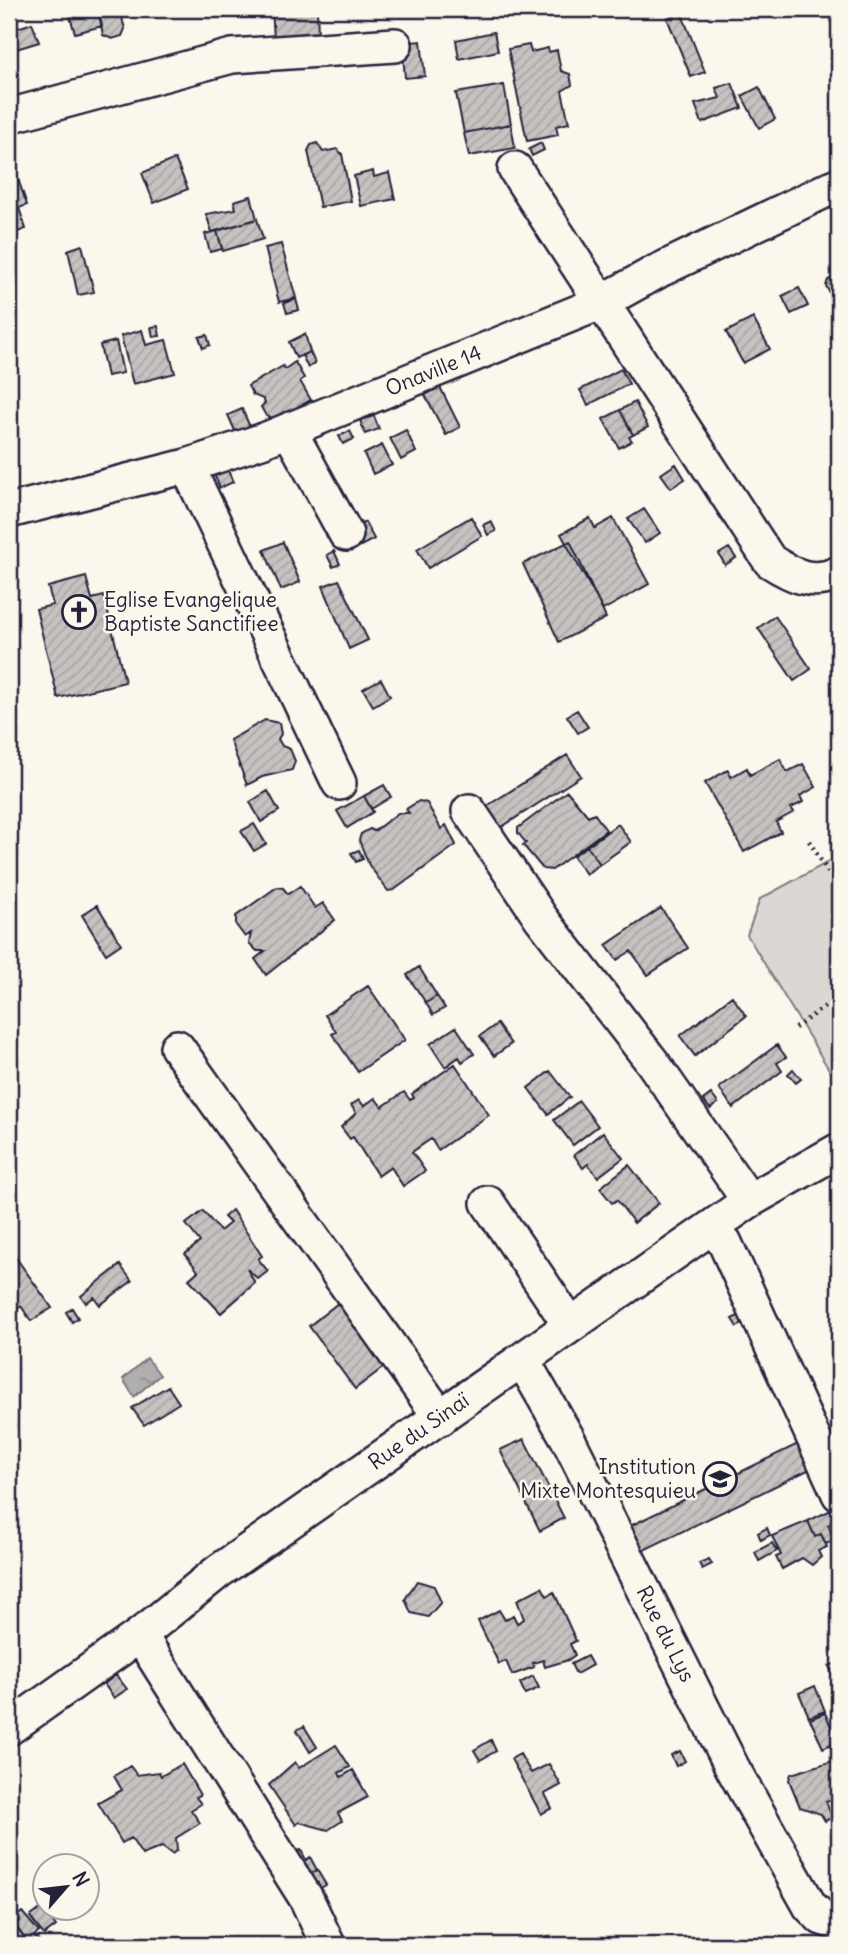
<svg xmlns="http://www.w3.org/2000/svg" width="848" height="1954" viewBox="0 0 848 1954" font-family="Delius,sans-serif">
  <defs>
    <pattern id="water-ripples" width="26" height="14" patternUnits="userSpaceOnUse" patternTransform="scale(1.75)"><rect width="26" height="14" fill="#b1aeb0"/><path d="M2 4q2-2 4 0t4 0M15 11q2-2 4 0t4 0" fill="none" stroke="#908d90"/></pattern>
    <pattern id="building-hatch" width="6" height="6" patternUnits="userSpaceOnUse" patternTransform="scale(1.75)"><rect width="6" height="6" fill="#c6c2c0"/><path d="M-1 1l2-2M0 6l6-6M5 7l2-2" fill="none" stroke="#aaa6a6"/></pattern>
  </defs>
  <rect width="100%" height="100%" fill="#fbf7ec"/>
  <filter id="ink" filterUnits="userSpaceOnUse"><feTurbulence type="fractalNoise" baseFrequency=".0143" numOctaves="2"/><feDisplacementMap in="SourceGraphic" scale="14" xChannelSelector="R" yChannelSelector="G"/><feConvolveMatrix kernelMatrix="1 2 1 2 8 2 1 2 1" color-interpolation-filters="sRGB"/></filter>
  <g filter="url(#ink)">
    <path fill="#dbd8d3" stroke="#7e7d87" stroke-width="2" d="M839,856V1086L747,935L760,899Z"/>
    <path fill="url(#water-ripples)" stroke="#787681" stroke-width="2" d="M147,1358L160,1375L134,1397L123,1379Z"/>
    <path fill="url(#building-hatch)" stroke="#22223b" stroke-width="2" d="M98,9H129L130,16L122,18L125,29L122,36L112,39L103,35Z
      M98,9L102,26L75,33L70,17Z
      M272,9H317L318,36L274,38Z
      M681,12L705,72L691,77L667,18Z
      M32,23L39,42L10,51L9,31Z
      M494,32L498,51L459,59L456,40Z
      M421,41L425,76L405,78L402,43Z
      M529,45L531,52L548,48L549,52L557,50L561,71L570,74L572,85L562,91L569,123L556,126L558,135L527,141L508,49Z
      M732,83L742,108L702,123L695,104L720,98L716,88Z
      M504,85L511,124L464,133L456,93Z
      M759,87L775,119L759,128L742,96Z
      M511,124L515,148L469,156L464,133Z
      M317,143L323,152L337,149L342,154L351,201L320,207L308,151L311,145Z
      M541,143L544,150L532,156L529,149Z
      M175,159L188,189L154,203L142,173Z
      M373,171L374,177L389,173L395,199L361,206L354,176Z
      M18,179L27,205L9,212V180L10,182Z
      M251,196L257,219L212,232L206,214L236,209L234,201Z
      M19,208L26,229L9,235V212Z
      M257,219L263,239L223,251L217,231Z
      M217,231L222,249L210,252L205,234Z
      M281,244L296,298L279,302L265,248Z
      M82,245L94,292L78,295L68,250Z
      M836,277L839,278V300L834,302L826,286L828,280Z
      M799,288L808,306L791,314L782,296Z
      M296,299L299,310L287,313L284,303Z
      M839,300V317L834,302Z
      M753,318L770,349L743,363L726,332Z
      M158,326L160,336L153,337L151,327Z
      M142,330L146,345L166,340L175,373L133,384L121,336Z
      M305,334L310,352L296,358L289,342Z
      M207,335L210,345L203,348L199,337Z
      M116,341L123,373L107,376L100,345Z
      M310,352L315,363L308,368L302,355Z
      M295,362L304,378L300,381L311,400L276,419L266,416L261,407L265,403L263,399L253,395L248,386L283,366L285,369Z
      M621,369L629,384L588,405L580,390Z
      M440,387L460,427L446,435L425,395Z
      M635,402L648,427L633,435L620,410Z
      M242,409L254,436L240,442L228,415Z
      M620,410L633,435L629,437L632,441L619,448L603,419Z
      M374,416L379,429L365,434L360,420Z
      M406,430L416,452L401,460L390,438Z
      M350,431L354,439L343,444L339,436Z
      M382,445L392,465L373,474L364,454Z
      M676,464L685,479L671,488L661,474Z
      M227,468L233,482L220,488L214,474Z
      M644,509L660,533L645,543L628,519Z
      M471,517L482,536L428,568L417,549Z
      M590,518L595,528L613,518L649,584L603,610L561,534Z
      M491,521L496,531L488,535L483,525Z
      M365,522L374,539L359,547L350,530Z
      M570,541L606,618L559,642L523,564Z
      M283,542L300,582L281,590L264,550Z
      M729,548L736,558L725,565L719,554Z
      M334,551L340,564L333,567L327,555Z
      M86,577L92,599L104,596L125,682L58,698L36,609L53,605L48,587Z
      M339,580L368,640L349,649L323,586Z
      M775,616L811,669L794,681L758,628Z
      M381,679L390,696L373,706L363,689Z
      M9,708L18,733L10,736L9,731Z
      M577,710L588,727L578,733L567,716Z
      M265,720L279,723L281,734L278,739L282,746L290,749L295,761L292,770L262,777L247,785L230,740Z
      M567,755L581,776L500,828L487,806Z
      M780,759L787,772L803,764L816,787L800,796L803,802L791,808L794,812L776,822L781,832L744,852L705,783L728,770L731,777L747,768L750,775Z
      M384,785L391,797L371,809L364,796Z
      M268,791L279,811L261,822L250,802Z
      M567,791L588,816L594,813L606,830L552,870L543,869L523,845L526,843L518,833V828Z
      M364,796L373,812L347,828L337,811Z
      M419,801L427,803L441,829L446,825L456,845L394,890L388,891L369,865L359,840L361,834L370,829L374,831L398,813H409L406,809Z
      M254,824L266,844L254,851L241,831Z
      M618,824L631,842L600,864L587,846Z
      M587,846L600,864L586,874L573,856Z
      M359,850L363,859L356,862L351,853Z
      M300,886L315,908L323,903L335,920L266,975L255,959L265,951H257L249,943L251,933L245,937L236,925V916L277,887L283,888L288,894Z
      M97,905L121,944L106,954L82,915Z
      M661,908L688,948L648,975L631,951L617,960L606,945Z
      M419,967L437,996L426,1003L407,975Z
      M368,986L405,1040L358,1072L332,1034L336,1032L325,1015Z
      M437,996L445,1008L433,1015L426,1003Z
      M732,996L746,1016L695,1056L680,1036Z
      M497,1024L511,1044L494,1056L480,1036Z
      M456,1027L474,1054L462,1062L459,1057L445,1067L430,1044Z
      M777,1045L786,1057L777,1063L782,1071L733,1108L719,1088Z
      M455,1064L489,1115L438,1150L431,1139L412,1152L425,1171L403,1186L391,1167L378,1176L353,1137L350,1139L341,1127L356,1113L351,1105L359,1100L364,1106L375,1098L382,1107L404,1092L410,1100L414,1098L412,1094Z
      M793,1069L801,1079L796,1083L788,1074Z
      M550,1071L570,1097L548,1114L528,1088Z
      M711,1094L718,1103L710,1109L703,1100Z
      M579,1101L598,1126L573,1145L554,1120Z
      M603,1132L623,1158L598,1177L588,1164L583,1168L574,1155Z
      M629,1165L659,1203L634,1223L617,1200L612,1203L600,1188Z
      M232,1210L262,1256L258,1259L268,1271L258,1279L247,1269L255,1283L221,1313L189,1279L198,1271L185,1254L200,1242L186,1224L203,1211L220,1231L230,1223L224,1217Z
      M9,1248L52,1308L31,1321L21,1306L15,1311L9,1308Z
      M120,1265L132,1281L100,1305L94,1297L86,1303L81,1296Z
      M338,1303L385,1366L355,1389L309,1326Z
      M72,1308L78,1318L72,1322L66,1312Z
      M740,1315L744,1323L737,1327L732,1319Z
      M168,1386L179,1403L144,1425L132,1408Z
      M524,1439L564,1518L540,1531L500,1450Z
      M800,1443L812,1468L640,1552L628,1527Z
      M833,1509L838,1521L828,1525L835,1540L826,1544L821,1534L815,1537L808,1521Z
      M808,1521L815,1537L821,1534L827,1547L818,1551L821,1557L812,1565L802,1558L782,1569L776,1557L781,1555L772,1536Z
      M767,1528L770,1535L761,1540L758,1533Z
      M772,1543L777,1551L759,1561L755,1552Z
      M709,1559L712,1564L702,1569L699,1563Z
      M417,1581L434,1586L441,1602L428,1617L411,1613L405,1599Z
      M542,1587L547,1596L554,1592L576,1641L570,1644L575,1655L568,1660L545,1667L543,1660L533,1663L534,1667L512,1675L506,1661L499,1664L478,1621L499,1610L505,1620L513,1615L517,1623L524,1619L517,1600Z
      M587,1656L592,1665L576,1674L571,1664Z
      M839,1662V1691L829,1666Z
      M116,1675L127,1689L114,1698L104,1684Z
      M533,1676L539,1688L525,1694L520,1683Z
      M815,1686L825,1711L809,1717L799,1693Z
      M825,1713L838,1741L823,1748L810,1719Z
      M304,1726L317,1747L310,1752L297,1730Z
      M491,1740L496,1751L480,1760L474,1750Z
      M336,1745L350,1767L339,1773L341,1777L353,1770L368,1797L338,1813L342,1821L328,1830L299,1822L296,1825L269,1785L295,1762L299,1768Z
      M680,1751L685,1761L676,1766L671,1755Z
      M520,1754L531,1773L549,1764L561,1785L545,1794L552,1808L541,1814L511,1759Z
      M839,1759V1797L826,1801L832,1818L825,1821L821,1814L800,1807L789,1780L791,1774Z
      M182,1764L200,1795L196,1797L201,1804L191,1810L200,1823L176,1838L177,1850L172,1854L162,1847L142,1855L131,1838L122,1843L98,1803L122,1790L114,1776L130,1766L137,1775L159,1772L161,1776Z
      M301,1850L306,1860L310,1857L317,1870L303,1878L290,1855Z
      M317,1870L326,1885L312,1893L303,1878Z
      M9,1898L20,1920L9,1928Z
      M42,1908L56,1926L44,1935L30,1917Z
      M22,1912L39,1932L34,1936L40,1942L36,1945H30L14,1924L20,1920L18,1915Z
      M224,1937L228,1945H209Z"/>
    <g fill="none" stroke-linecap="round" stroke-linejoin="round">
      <g stroke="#22223b" stroke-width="38">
        <g id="minor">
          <path d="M9,116L232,56L395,45"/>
          <path d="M515,169L770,561C792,575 813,586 839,573"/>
          <path d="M289,430L346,534"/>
          <path d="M187,466L339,783"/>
          <path id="s1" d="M9,511L187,466L264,440L600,303L658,271L839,184"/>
          <path d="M469,811L541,918L653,1063L749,1201"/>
          <path d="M177,1047L441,1418"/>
          <path d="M488,1203L570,1325"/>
          <path d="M713,1227L725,1243L839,1494"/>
          <path id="s2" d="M523,1361L568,1439L732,1767L810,1906L822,1918L839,1924"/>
          <path d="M140,1635L306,1898L328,1945"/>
          <path id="s3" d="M9,1728L140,1635L219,1571L749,1201L839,1150"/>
        </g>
      </g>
      <path stroke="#22223b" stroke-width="4.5" stroke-dasharray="2 5" stroke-linecap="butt" d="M809,841L839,890
        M795,1028L839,996"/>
      <use href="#minor" stroke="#fbf7ec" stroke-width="33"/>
    </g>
  </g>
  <defs>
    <g id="church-ring" transform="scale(1.75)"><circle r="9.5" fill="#fbf7ec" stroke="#22223b" stroke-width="1.5"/><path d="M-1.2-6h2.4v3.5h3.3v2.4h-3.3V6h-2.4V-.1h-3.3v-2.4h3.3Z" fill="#22223b"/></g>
    <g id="school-ring" transform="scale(1.75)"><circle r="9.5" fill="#fbf7ec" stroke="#22223b" stroke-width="1.5"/><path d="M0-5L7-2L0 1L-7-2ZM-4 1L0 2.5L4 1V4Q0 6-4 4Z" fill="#22223b"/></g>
  </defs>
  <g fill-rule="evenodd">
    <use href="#church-ring" x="79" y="612"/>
    <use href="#school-ring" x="720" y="1479"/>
  </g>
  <g text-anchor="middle" stroke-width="5" stroke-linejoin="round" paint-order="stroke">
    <g font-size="21" fill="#22223b" stroke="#fbf7ec">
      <text dy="7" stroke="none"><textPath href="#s1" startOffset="448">Onaville 14</textPath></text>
      <text dy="7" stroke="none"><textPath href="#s3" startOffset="506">Rue du Sinaï</textPath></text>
      <text dy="7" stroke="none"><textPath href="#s2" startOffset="308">Rue du Lys</textPath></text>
    </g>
    <g font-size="21" fill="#22223b" stroke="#fbf7ec" text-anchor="start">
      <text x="104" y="607">Eglise Evangelique<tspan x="104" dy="24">Baptiste Sanctifiee</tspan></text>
      <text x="696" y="1474" text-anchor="end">Institution<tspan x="696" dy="24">Mixte Montesquieu</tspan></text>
    </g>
  </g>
  <rect width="848" height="1954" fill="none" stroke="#fbf7ec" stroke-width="35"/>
  <rect x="18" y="18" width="813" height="1919" fill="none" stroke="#22223b" stroke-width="2.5" filter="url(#ink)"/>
  <g transform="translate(66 1887) rotate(62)"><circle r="33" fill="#fbf7ec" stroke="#a4a2a5" stroke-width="2"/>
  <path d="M0-5L12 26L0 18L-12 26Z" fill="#22223b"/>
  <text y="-10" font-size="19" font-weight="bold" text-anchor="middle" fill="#22223b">N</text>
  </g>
</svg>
